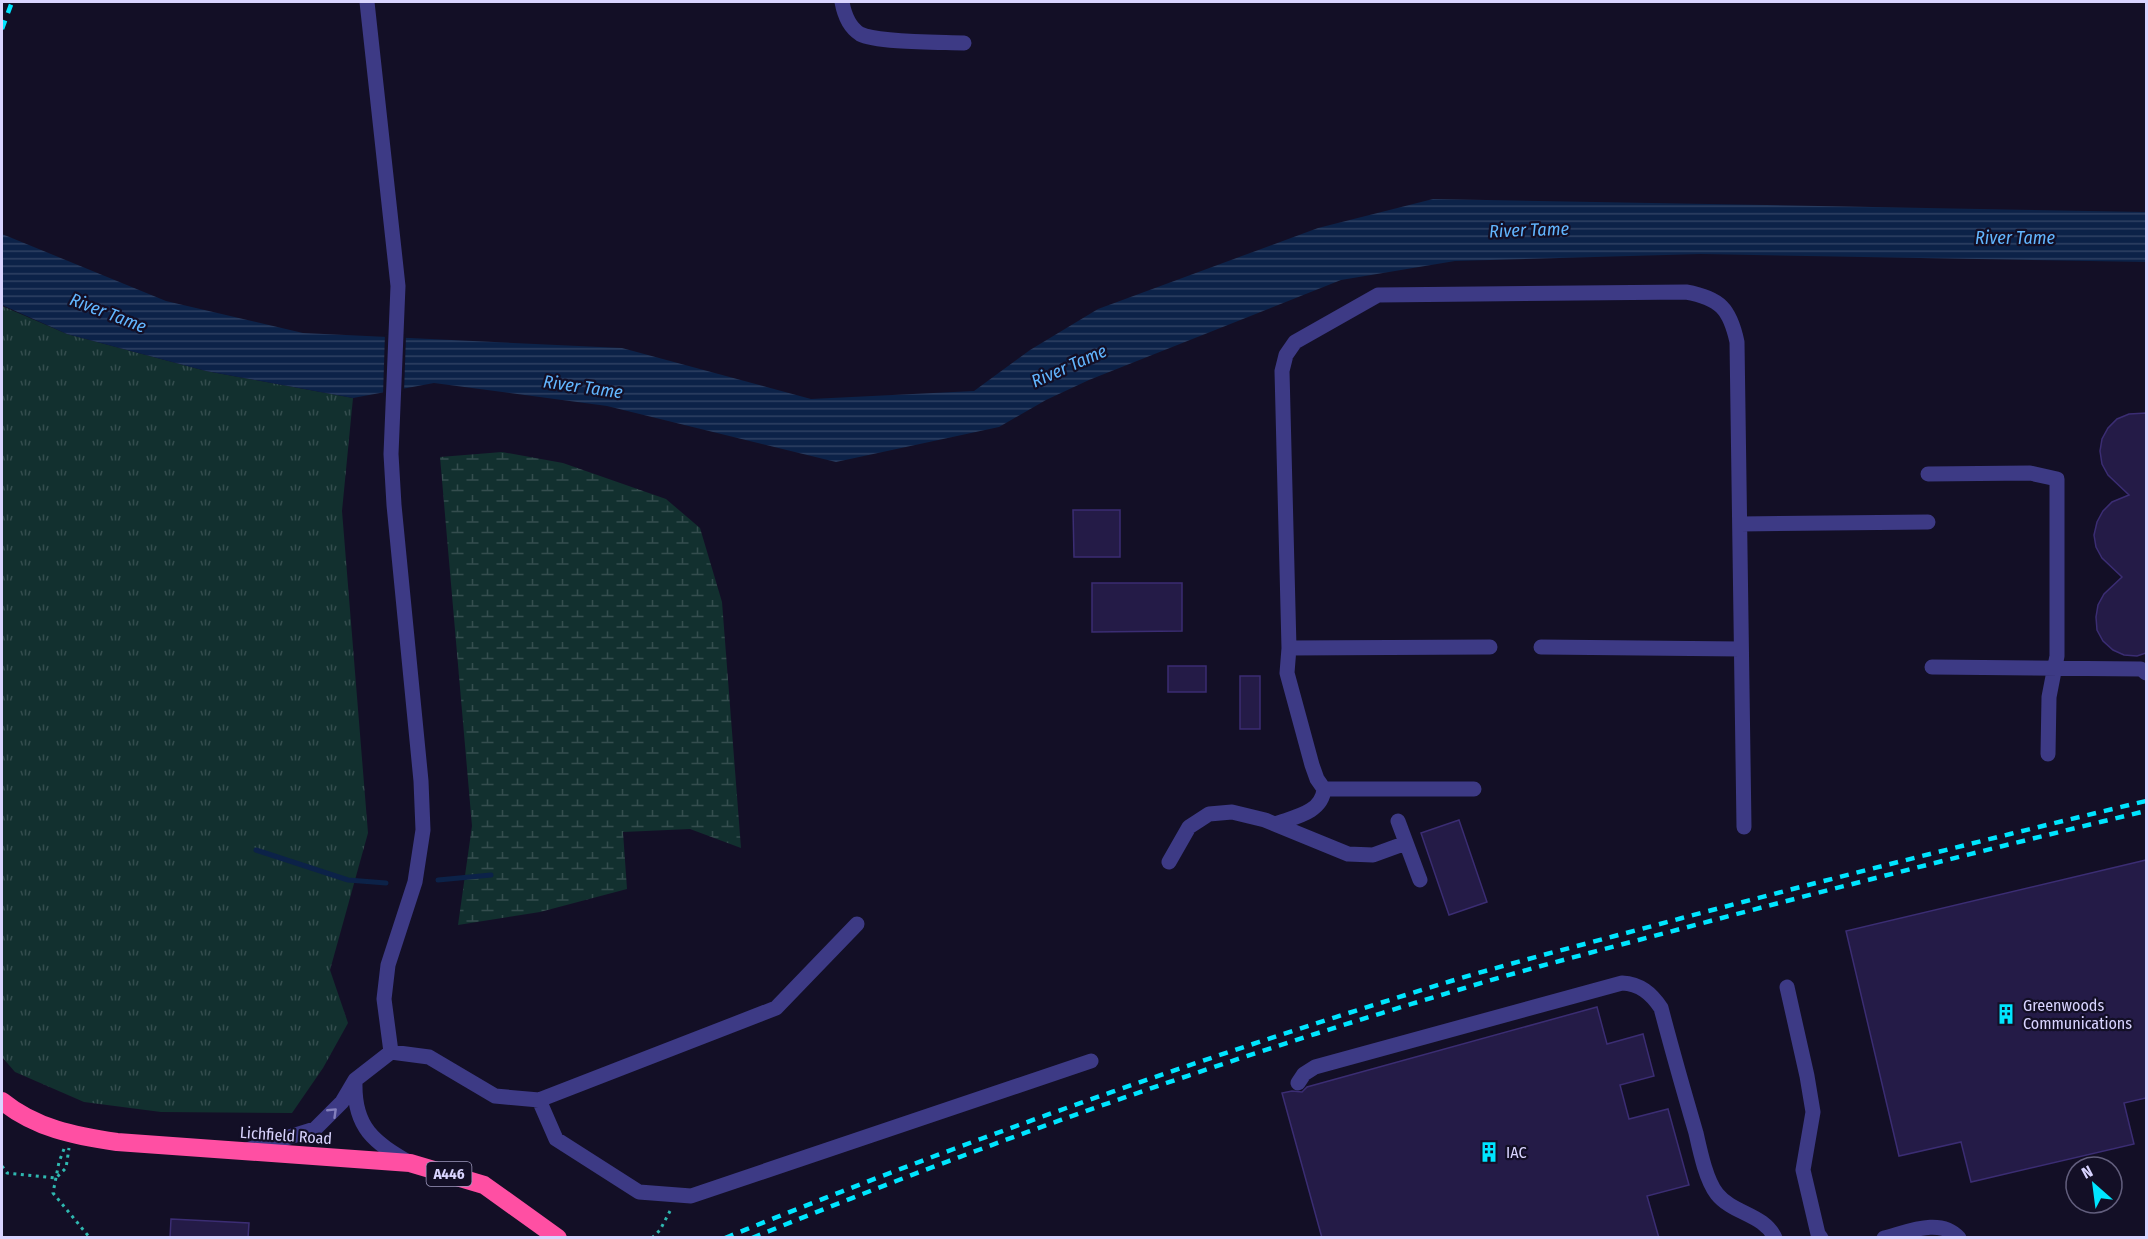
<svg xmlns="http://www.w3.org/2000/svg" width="2148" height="1239" viewBox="0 0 2148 1239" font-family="'Fira Sans Condensed',sans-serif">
  <defs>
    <pattern id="grass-tufts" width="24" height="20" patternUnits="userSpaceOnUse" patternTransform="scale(1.5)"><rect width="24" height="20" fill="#12302f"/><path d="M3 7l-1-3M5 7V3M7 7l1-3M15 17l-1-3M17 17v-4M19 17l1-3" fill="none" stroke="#344d4e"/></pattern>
    <pattern id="wetland-marsh" width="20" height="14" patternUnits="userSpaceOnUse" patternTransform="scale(1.5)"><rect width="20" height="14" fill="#12302f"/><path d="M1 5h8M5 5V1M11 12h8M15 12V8" fill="none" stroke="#344d4e"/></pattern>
    <pattern id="water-rules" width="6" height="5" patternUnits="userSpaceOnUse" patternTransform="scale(1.5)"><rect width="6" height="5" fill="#0c2248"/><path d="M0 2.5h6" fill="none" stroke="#2f4163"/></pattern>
  </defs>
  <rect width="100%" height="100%" fill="#130f26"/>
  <path fill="url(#grass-tufts)" d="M2,306L67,334L206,371L353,398L342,511L368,833L330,970L348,1023L323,1068L292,1113L161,1112L84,1102L15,1072L2,1057Z"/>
  <path fill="url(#wetland-marsh)" d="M502,452L563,463L666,499L700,528L722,602L741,848L690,829L623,832L627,889L540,912L458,925L472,826L440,457Z"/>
  <path fill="url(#water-rules)" d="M1433,199L2146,212V262L1701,254L1455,261L1341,280L1089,380L1046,400L999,427L836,462L607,406L434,383L353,398L206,371L67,334L2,305V234L166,301L303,333L622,348L811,399L974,391L1030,350L1098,309L1318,228Z"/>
  <path fill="#130f26" d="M385,334L406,335L404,392L383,396Z"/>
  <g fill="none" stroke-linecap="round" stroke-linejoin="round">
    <path stroke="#0c2248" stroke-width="5" d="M256,850L348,880L386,883
      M438,880L491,875"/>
  </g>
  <path fill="#241b47" stroke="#3b2d73" stroke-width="1.5" d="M2146,413V653L2137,656L2124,655L2113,650L2103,641L2097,630L2096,617L2098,605L2104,594L2122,577L2102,558L2096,547L2094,535L2097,522L2103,511L2112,502L2129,495L2108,475L2102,464L2100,451L2102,439L2108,428L2117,419L2129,414Z
    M1073,510H1120V557H1074Z
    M1092,583H1182V631L1092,632Z
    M1168,666H1206V692H1168Z
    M1240,676H1260V729H1240Z
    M1459,820L1487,902L1449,915L1421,833Z
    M2146,860V1098L2124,1103L2134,1144L1971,1182L1961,1142L1899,1156L1846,931Z
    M1597,1007L1607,1044L1643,1034L1654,1076L1620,1085L1629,1119L1668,1109L1689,1185L1647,1196L1659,1238H1322L1282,1093L1292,1091L1302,1092L1307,1087Z
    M171,1219L249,1223L248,1238H170Z"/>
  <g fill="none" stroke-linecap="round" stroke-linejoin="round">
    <path stroke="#2fb8b0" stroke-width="3" stroke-dasharray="3 4.5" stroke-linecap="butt" d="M64,1149L59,1162L53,1193L90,1238
      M2,1166L7,1173L56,1178L66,1168L69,1148
      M614,1238H625
      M652,1238L660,1230L670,1211"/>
    <path stroke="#3d3a85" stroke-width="15" d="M367,2L398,286L391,454L394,505L421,781L423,830L415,882L388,965L384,999L391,1052
      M842,2C844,13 849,27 860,34C877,43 942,42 964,43
      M1928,474L2030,473L2057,479V656L2049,697L2048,754
      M1740,524L1928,522
      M1541,647L1741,649
      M1289,648L1282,371L1286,355L1295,342L1378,295L1686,292C1720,298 1730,309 1737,342L1744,827
      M1932,667L2141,669L2146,673
      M1474,789H1324L1317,779L1312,765L1287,673L1289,648L1490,647
      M1398,821L1420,880
      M1275,824C1294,817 1322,813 1324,789
      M1169,862L1189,827L1209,814L1232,812L1265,820L1348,854L1373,855L1406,843
      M1787,987L1807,1076L1813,1112L1803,1170L1818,1234L1821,1238
      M355,1083C354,1128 374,1142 410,1163
      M1298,1083L1304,1074L1315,1067L1622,983C1640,984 1651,993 1661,1008C1672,1050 1684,1092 1696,1133C1700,1151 1706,1180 1717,1194C1733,1214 1764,1214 1775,1238
      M539,1100L556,1139L639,1192L691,1196L1091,1061
      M247,1150L315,1129L342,1102L355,1080L391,1052L429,1057L495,1096L539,1100L776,1008L857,924
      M1884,1238C1908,1232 1940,1217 1959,1238"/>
    <path stroke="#ff4fa3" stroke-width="18" d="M2,1101C35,1128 75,1136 117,1142L410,1163L484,1185L558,1238"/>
    <path stroke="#00e5ff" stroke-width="4.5" stroke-dasharray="9 8" stroke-linecap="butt" d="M2,29L12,2
      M725,1238C963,1141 1206,1056 1451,981C1528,958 1605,939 1682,918C1837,877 1991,838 2146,801
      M752,1238C983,1144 1219,1061 1458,990C1533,967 1609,948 1684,928C1838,887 1992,848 2146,811"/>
  </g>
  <defs><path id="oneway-chevron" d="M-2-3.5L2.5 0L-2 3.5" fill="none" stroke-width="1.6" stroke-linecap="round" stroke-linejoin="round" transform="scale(1.5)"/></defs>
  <use stroke="#837fbc" href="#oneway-chevron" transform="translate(333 1112) rotate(-44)"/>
  <defs>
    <g id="building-bare" transform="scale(1.62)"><path d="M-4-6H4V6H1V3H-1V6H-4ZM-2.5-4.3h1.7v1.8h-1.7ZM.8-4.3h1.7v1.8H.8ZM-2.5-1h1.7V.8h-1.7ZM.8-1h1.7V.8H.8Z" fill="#00e5ff" stroke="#130f26" stroke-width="2.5" paint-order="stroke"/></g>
  </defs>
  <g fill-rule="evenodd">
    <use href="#building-bare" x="2006" y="1014"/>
    <use href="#building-bare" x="1489" y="1152"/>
  </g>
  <g text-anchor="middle" stroke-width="4.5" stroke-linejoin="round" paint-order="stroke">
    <rect fill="#130f26" stroke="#9e99be" stroke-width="1.5" x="426.5" y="1162" width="45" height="24" rx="4.5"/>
    <g font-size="15" font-weight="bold" fill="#d9d4ff">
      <text x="449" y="1179">A446</text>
    </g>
    <g font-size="16" fill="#d9d4ff" stroke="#130f26" text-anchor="start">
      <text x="2023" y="1011">Greenwoods<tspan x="2023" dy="18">Communications</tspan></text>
      <text x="1506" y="1158">IAC</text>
    </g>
    <g font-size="16" fill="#d9d4ff" stroke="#130f26">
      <text transform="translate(286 1135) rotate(4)" y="6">Lichfield Road</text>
    </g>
    <g font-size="18" font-style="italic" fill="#62b6ff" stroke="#130f26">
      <text transform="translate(1529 230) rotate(-2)" y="6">River Tame</text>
      <text x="2015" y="244">River Tame</text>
      <text transform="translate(108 313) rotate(21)" y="6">River Tame</text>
      <text transform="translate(1069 366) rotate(-24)" y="6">River Tame</text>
      <text transform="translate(583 387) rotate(8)" y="6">River Tame</text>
    </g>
  </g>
  <rect width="2148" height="1239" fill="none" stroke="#d9d4ff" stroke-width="6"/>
  <g transform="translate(2094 1185) rotate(332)"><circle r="28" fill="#130f26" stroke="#625e7d" stroke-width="1.5"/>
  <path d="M0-4.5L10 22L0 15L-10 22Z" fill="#00e5ff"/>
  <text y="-9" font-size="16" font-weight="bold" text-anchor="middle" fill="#d9d4ff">N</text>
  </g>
</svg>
